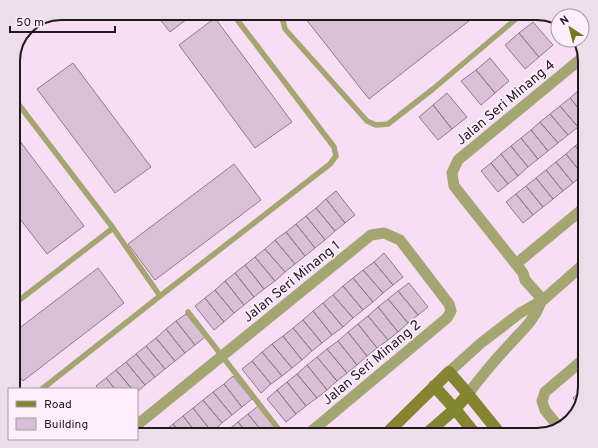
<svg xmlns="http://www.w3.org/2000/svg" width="598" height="448" viewBox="0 0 598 448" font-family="Overpass,sans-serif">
  <rect width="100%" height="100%" fill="#f8def4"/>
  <path fill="#dac0d6" stroke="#927a8e" d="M155,13H195L170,32Z
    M301,13H479L369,99Z
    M50,17L22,39L29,25Z
    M215,18L292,122L255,148L179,45Z
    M552,18L558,20V25Z
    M533,22L553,45L539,57L519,33Z
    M519,33L539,57L525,69L505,45Z
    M490,58L509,81L495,93L476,70Z
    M73,63L151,167L115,193L37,89Z
    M476,70L495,93L481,105L461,81Z
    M585,85V95L580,89Z
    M580,89L585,95V116L570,98Z
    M447,93L467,117L452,129L433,105Z
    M570,98L585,116V121L578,127L560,106Z
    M433,105L452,129L438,140L419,117Z
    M560,106L578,127L568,135L550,114Z
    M550,114L568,135L558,143L540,122Z
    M540,122L558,143L548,151L531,130Z
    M531,130L548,151L538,159L521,138Z
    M13,132L84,226L47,254L13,210Z
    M521,138L538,159L528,167L511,146Z
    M585,138V157L575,146Z
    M511,146L528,167L518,176L501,154Z
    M575,146L585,157V173L583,175L566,154Z
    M501,154L518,176L508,184L491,163Z
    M566,154L583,175L573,183L556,162Z
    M556,162L573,183L563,191L546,170Z
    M491,163L508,184L498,192L481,171Z
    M234,164L261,200L155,280L128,244Z
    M546,170L563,191L553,199L536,178Z
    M536,178L553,199L543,207L526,186Z
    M526,186L543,207L533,215L516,194Z
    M336,191L355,215L345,223L326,199Z
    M516,194L533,215L523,223L506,202Z
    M326,199L345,223L335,231L316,208Z
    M316,208L335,231L325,240L306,216Z
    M306,216L325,240L315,248L296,224Z
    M296,224L315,248L305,256L286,232Z
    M286,232L305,256L295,264L275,240Z
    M275,240L295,264L285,272L265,249Z
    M265,249L285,272L275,281L255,257Z
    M384,253L403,277L393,285L374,262Z
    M255,257L275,281L264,289L245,265Z
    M374,262L393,285L383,293L363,270Z
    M245,265L264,289L254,297L235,273Z
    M98,268L124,303L23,381L13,368V333Z
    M363,270L383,293L373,302L353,278Z
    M235,273L254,297L244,305L225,281Z
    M353,278L373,302L363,310L343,286Z
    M225,281L244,305L234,313L215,290Z
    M409,283L428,307L418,315L398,291Z
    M343,286L363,310L353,318L333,295Z
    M215,290L234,313L224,322L205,298Z
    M398,291L418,315L408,323L388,299Z
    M333,295L353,318L343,327L323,303Z
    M205,298L224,322L214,330L195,306Z
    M388,299L408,323L398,332L378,307Z
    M323,303L343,327L332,335L313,311Z
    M378,307L398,332L388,340L368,316Z
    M313,311L332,335L322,343L303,320Z
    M186,314L205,337L195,345L176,321Z
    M368,316L388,340L377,348L358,324Z
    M303,320L322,343L312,351L293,328Z
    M176,321L195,345L185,353L166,329Z
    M358,324L377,348L367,356L348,332Z
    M293,328L312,351L302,360L283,336Z
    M166,329L185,353L175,361L156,338Z
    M348,332L367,356L357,365L338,341Z
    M283,336L302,360L292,368L272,344Z
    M156,338L175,361L165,369L146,346Z
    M338,341L357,365L347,373L327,349Z
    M272,344L292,368L282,376L262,352Z
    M146,346L165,369L155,377L136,354Z
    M327,349L347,373L337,381L317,357Z
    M262,352L282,376L271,384L252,361Z
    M136,354L155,377L145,385L126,362Z
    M317,357L337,381L327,390L307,365Z
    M252,361L271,384L261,393L242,369Z
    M126,362L145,385L137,392V389H132L116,370Z
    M307,365L327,390L317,398L297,374Z
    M116,370L132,389H115L106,378Z
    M297,374L317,398L306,406L287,382Z
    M233,376L252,399L242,407L224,384Z
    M106,378L115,389H99L96,386Z
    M287,382L306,406L296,414L277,390Z
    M224,384L242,407L232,415L213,392Z
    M584,388V389L579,405L573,398Z
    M277,390L296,414L286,422L267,399Z
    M213,392L232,415L222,423L203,400Z
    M203,400L222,423L212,432L193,408Z
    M258,406L278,430L271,435H265L248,414Z
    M193,408L212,432L208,435H198L183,416Z
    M248,414L265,435H249L238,422Z
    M183,416L198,435H182L173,424Z
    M238,422L249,435H232L228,430Z
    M173,424L182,435H165L163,432Z
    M228,430L232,435H222Z"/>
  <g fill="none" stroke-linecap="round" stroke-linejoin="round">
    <path stroke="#a4a672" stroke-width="5.5" d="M284,13L282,17L285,29L367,121L376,125L388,124L433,89L523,13
      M13,97L113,228L160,296
      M13,305L113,228
      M188,312L283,435
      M42,389L160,296L330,164L336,156L334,147L232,13"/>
    <path stroke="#a4a672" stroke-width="11" d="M516,264L585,207
      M543,300L525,280L523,273L454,186L452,173L458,160L583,57
      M449,372L481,343L520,313L543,300L585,263
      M468,394C480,378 494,361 508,346C522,330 533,323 541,302
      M137,425L371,235L384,233L400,240L449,304L451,311L447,318L307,435
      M557,425L545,410L542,401L545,392L585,358"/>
    <path stroke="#848530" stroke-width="12" d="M434,386L455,409L476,435
      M385,435L449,372L468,394L501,435
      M425,435L455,409L468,394"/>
  </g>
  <g text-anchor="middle" stroke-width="3.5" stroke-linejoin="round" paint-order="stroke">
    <g font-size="14" fill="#211820" stroke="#ffeffc">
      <text transform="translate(505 102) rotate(-40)" y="5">Jalan Seri Minang 4</text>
      <text transform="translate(291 281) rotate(-39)" y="5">Jalan Seri Minang 1</text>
      <text transform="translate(371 362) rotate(-40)" y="5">Jalan Seri Minang 2</text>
    </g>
  </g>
  <path d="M0 0H598V448H0ZM61 20H537A41 41 0 0 1 578 61V387A41 41 0 0 1 537 428H61A41 41 0 0 1 20 387V61A41 41 0 0 1 61 20Z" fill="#eddeea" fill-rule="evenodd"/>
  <path fill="none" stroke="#211820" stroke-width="2" d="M61 20H537A41 41 0 0 1 578 61V387A41 41 0 0 1 537 428H61A41 41 0 0 1 20 387V61A41 41 0 0 1 61 20Z"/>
  <rect x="8" y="388" width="130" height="52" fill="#ffeffc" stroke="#a699a4"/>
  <rect x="16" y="401" width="20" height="6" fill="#848530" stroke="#a699a4"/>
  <text x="44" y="408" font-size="12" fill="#211820">Road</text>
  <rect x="16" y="418" width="20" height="12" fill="#dac0d6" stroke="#a699a4"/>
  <text x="44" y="428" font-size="12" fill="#211820">Building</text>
  <g transform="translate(570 28) rotate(324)"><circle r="19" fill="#ffeffc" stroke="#a699a4"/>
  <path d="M0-3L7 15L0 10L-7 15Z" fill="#787921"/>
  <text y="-6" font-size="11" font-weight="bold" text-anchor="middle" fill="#211820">N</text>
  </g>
  <path d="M10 26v6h105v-6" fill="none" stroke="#211820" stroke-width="2"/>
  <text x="16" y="26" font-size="12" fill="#211820" stroke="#ffeffc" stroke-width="3" paint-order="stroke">50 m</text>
</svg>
